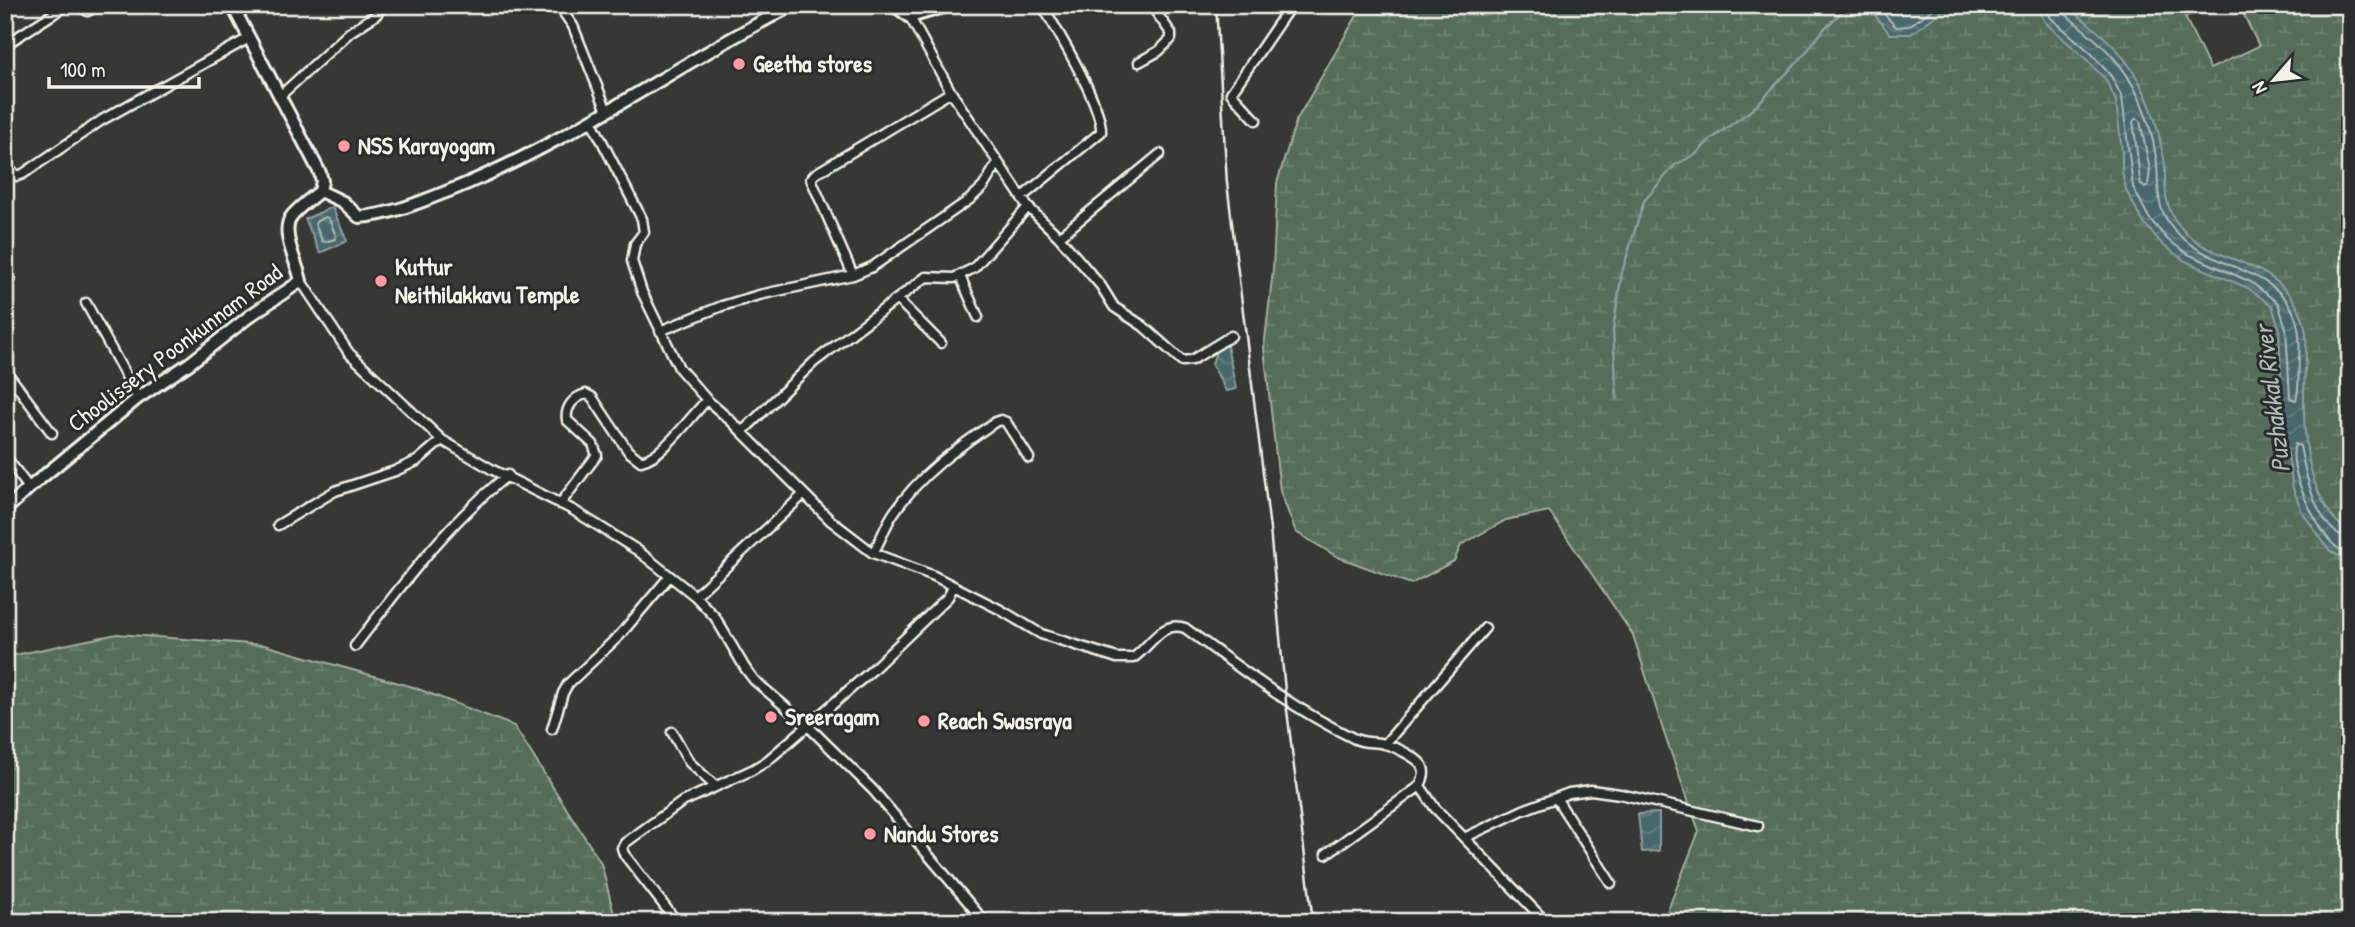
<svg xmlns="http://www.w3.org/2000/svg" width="2355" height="927" viewBox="0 0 2355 927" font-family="'Patrick Hand',sans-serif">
  <defs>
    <pattern id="wetland-marsh" width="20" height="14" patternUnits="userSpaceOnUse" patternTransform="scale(1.75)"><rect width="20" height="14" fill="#556d5a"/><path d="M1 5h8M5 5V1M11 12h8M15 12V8" fill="none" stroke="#6e8272"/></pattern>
    <pattern id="water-waves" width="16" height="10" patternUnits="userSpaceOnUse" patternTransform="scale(1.75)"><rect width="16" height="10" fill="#4a686d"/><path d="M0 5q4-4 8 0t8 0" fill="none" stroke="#657e82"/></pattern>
  </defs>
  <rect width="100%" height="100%" fill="#373735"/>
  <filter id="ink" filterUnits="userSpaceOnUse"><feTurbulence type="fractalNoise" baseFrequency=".0143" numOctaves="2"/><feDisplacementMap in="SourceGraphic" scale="14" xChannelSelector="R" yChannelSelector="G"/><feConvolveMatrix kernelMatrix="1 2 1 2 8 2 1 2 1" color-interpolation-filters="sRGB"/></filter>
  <g filter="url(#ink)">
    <path fill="url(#wetland-marsh)" stroke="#a4afa1" stroke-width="2" d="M1363,5H2209L2185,17L2210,69L2259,46L2239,5H2350V922H1660L1665,917L1699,831L1665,736L1633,635L1549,511L1506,520L1461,545L1454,561L1411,584L1338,557L1296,532L1280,491L1264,348L1273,270L1277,183L1296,121Z
      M117,634L264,645L413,687L514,726L601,863L616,922H5V657Z"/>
    <path fill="url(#water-waves)" stroke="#8e9f9e" stroke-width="2" d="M1867,5H1950L1911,34H1890Z
      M2035,5H2066C2083,20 2103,34 2118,51C2141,78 2155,111 2161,146C2163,154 2166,163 2165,172C2165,189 2165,203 2174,218C2203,268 2273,250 2301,314C2309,333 2306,351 2305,371C2302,418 2303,475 2331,515C2336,522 2343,527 2350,533V562L2330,551L2302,512L2293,488L2283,425L2279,328L2272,306L2248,288L2185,261L2163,245L2143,222L2126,190L2122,171V152L2116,101L2106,80L2087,60L2046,23Z
      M332,207L347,241L320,253L305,219Z
      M1226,341L1236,389L1226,391L1212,364L1218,345Z
      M1659,813V851L1642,852L1638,814Z"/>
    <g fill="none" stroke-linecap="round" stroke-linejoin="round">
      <path stroke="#b0bab7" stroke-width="2" d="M1876,5L1896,27L1909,26L1939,5
        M2043,5L2051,18L2092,54L2111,76L2122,97L2133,187L2149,218L2168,240L2188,254L2251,282L2278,303L2286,328L2290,398L2296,400C2300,388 2298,371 2299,358C2308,258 2211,282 2169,223C2154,202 2160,181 2156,157C2150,120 2138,84 2112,56C2098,40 2080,27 2064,13L2062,5
        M2136,118L2140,121L2150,170L2148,185L2145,188L2141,185C2137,164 2137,143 2133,122Z
        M326,217L329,219L336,236L335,239L325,242L322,241L315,224L317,221Z
        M2350,538C2317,534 2305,472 2300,446L2295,444C2287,469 2316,529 2335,546C2339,549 2345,552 2350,554"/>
      <path stroke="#8e9f9e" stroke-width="2.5" d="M2336,5L2350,19
        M1617,399L1613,330L1622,272L1644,201L1675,165L1696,154L1710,140L1753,109L1803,56L1825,28L1849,5"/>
      <g stroke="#f4f1e8" stroke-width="13">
        <path id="street" d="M77,5L88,11L98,5
          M558,5L573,26L607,111
          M910,17L951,92L1028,207L1059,237L1101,286L1114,307L1143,326L1182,361L1192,360L1231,336
          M5,45L67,5
          M1139,62L1159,51L1171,39V33L1151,5
          M281,95L350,32L376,15L383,5
          M591,120L642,219L644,232L635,244L632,261L642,292L679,368L707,400L730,420L830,520L873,553L934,576L999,609L1041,634L1117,658H1133C1151,646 1161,620 1185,628C1241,669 1290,707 1353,738C1364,744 1373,741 1384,744C1394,746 1416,757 1422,765C1426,772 1423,779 1420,786L1435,808L1546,922
          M1256,120L1231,93L1291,5
          M5,167L17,176L23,174L102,120L249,38
          M1022,197L1101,132C1103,106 1057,30 1042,5
          M1059,237L1160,154
          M853,275L811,179L815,174L951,92
          M960,276L978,317
          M301,281L349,353L442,440L493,470L573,510L637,550L695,596L715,617L745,668L754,680L808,726L873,790L985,922
          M5,283L10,279
          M897,299L941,343
          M86,303L138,398
          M660,331L722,306L759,295L853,275L872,267L969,200L983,187L998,162
          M5,370L52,433
          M742,432L814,362L926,277L954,278L974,268L1028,207
          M5,456L29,488
          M560,504L597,455L593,444L567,420C565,407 574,397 586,394L592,397L628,451L641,461C663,457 691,416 707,400
          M278,525L335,491L395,471L417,461L442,440
          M873,553C881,540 885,526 893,514C919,475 957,448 995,422L1001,420L1006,422L1029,458
          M695,596L804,494
          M355,646C402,585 447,523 508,475
          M552,729L563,693L568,684L620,635L669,577
          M672,732L689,762L715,786
          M1385,744L1485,628
          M1556,798L1611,883
          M1464,838L1523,810L1569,793L1591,790L1620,794L1758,826
          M1326,854L1420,786
          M677,922L624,854L622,848L625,843L682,802L752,770L767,761L871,671L948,597L953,587"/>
      </g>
      <g stroke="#f4f1e8" stroke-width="16">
        <path id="secondary" d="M232,5L320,173L322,181L320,191
          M894,5L910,17L950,5
          M5,510L29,488L138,398L190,363L251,315L301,281C298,264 280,233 291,217C296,209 312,198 320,191L343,202L359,217C392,215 425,200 456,188C574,140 679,63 793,5"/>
      </g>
      <use href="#street" stroke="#2a2d2e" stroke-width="8"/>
      <use href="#secondary" stroke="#2a2d2e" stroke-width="10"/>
      <path stroke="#f4f1e8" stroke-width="2.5" d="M1216,5L1227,183L1270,529L1286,702L1313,922"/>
    </g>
  </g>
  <g fill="#ff9aa2" stroke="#2a2d2e" stroke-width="2.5">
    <circle cx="739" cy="64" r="7"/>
    <circle cx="344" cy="146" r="7"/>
    <circle cx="381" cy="281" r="7"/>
    <circle cx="771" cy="717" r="7"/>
    <circle cx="924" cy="721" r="7"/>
    <circle cx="870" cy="834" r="7"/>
  </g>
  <g text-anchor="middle" stroke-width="6" stroke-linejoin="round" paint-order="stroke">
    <g font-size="24" font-weight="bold" fill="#f4f1e8" stroke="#2a2d2e" text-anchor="start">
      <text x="753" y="72">Geetha stores</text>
      <text x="358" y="154">NSS Karayogam</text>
      <text x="395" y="275">Kuttur<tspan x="395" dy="28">Neithilakkavu Temple</tspan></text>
      <text x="785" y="725">Sreeragam</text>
      <text x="938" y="729">Reach Swasraya</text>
      <text x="884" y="842">Nandu Stores</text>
    </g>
    <g font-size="24" fill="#f4f1e8" stroke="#2a2d2e">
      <text transform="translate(175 348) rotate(-37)" y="8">Choolissery Poonkunnam Road</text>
    </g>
    <g font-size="26" font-style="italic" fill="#b0bab7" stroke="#2a2d2e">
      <text transform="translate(2272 399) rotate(-97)" y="9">Puzhakkal River</text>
    </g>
  </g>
  <rect width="2355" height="927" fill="none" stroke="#2a2d2e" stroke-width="28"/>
  <rect x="14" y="14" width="2327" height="899" fill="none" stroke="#f4f1e8" stroke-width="2.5" filter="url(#ink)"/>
  <g transform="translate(2274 80) rotate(242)" stroke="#2a2d2e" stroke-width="5" paint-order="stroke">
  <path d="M0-5L12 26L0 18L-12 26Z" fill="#f4f1e8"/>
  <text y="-10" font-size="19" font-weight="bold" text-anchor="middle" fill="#f4f1e8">N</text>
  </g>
  <path d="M49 77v10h150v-10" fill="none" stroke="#f4f1e8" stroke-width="3.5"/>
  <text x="60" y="77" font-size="21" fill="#f4f1e8" stroke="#2a2d2e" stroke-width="5" paint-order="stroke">100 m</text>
</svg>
